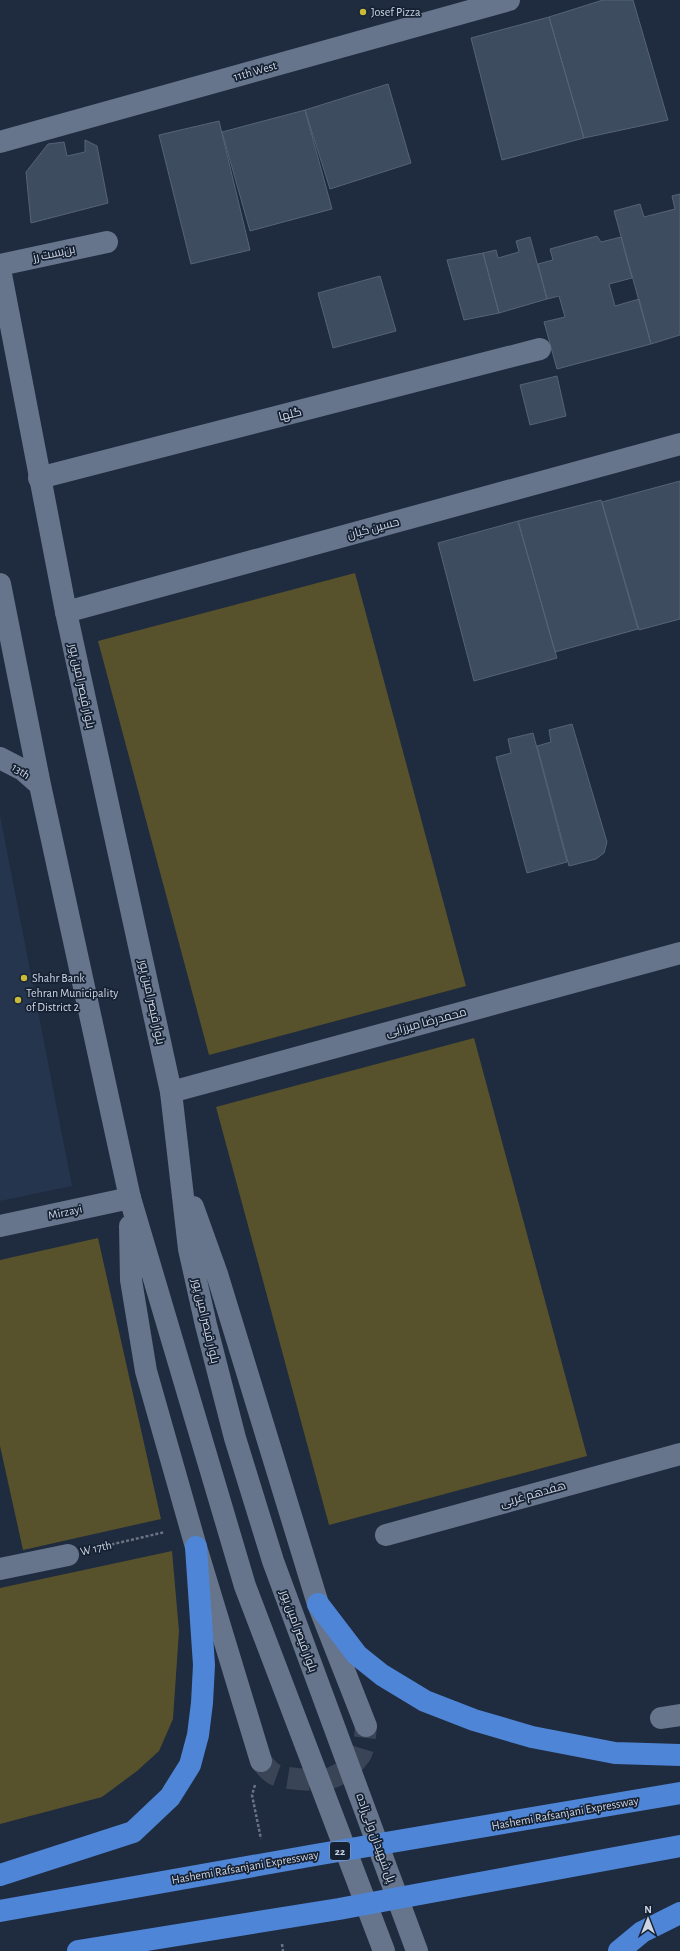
<svg xmlns="http://www.w3.org/2000/svg" width="680" height="1951" viewBox="0 0 680 1951" font-family="'Alegreya Sans',Cairo,sans-serif">
  <rect width="100%" height="100%" fill="#1f2b3e"/>
  <path fill="#24354d" d="M0,815L72,1186L0,1201Z"/>
  <path fill="#57522c" d="M355,573L466,986L209,1055L98,641Z
    M474,1038L587,1456L329,1525L216,1107Z
    M98,1238L161,1519L23,1550L0,1446V1260Z
    M172,1551L179,1631L173,1719L159,1751L137,1771L102,1797L0,1824V1588Z"/>
  <path fill="#3e4c60" stroke="#556378" d="M603,0H633L668,120L584,138L549,17Z
    M549,17L584,138L502,160L471,38Z
    M388,84L411,163L330,189L305,110Z
    M305,110L332,209L250,231L222,132Z
    M219,121L250,250L191,264L159,135Z
    M85,140L97,146L108,203L31,223L26,172L48,144L64,142L67,156L85,152Z
    M680,194V335L651,344L614,211L640,204L644,217L675,209L672,196Z
    M597,236L601,242L621,237L632,278L609,284L615,306L639,299L651,344L557,369L544,322L565,317L559,296L547,299L538,264L553,260L550,249Z
    M530,237L547,299L499,313L483,253L496,250L498,258L519,252L516,241Z
    M483,253L499,313L464,320L447,260Z
    M380,276L396,331L333,348L318,293Z
    M557,376L566,416L530,425L520,385Z
    M680,481V619L639,630L602,502Z
    M601,500L638,629L555,652L518,521Z
    M518,521L557,658L474,681L438,543Z
    M572,724L607,842L604,853L596,859L569,866L537,746L551,742L549,730Z
    M533,733L567,862L527,873L496,757L511,753L508,739Z"/>
  <g fill="none" stroke-linecap="round" stroke-linejoin="round">
    <path stroke="#394457" stroke-width="22" stroke-dasharray="22 11" stroke-linecap="butt" d="M261,1761C265,1766 270,1773 276,1775C285,1779 323,1782 331,1778C342,1774 351,1767 358,1758C365,1750 365,1736 366,1726"/>
    <path stroke="#697383" stroke-width="2.5" stroke-dasharray="3 2" stroke-linecap="butt" d="M92,1549L165,1532
      M255,1785L252,1795L261,1839
      M282,1944L283,1951"/>
    <path stroke="#66758b" stroke-width="22" d="M0,265L107,242
      M39,478L540,349
      M66,612L680,444
      M171,1092L680,953
      M0,1226L130,1198
      M386,1535L680,1454
      M0,1569L68,1555"/>
    <path stroke="#66758b" stroke-width="22" d="M0,142L509,0
      M0,269L66,612L171,1092L189,1249L206,1325L235,1438L273,1561L417,1951
      M0,584L40,785L130,1198L245,1586L384,1951
      M0,758L23,770L40,785
      M193,1207L217,1274L318,1604L366,1726
      M130,1226L131,1280L146,1371L196,1547L261,1761
      M661,1718L680,1715"/>
    <path stroke="#4f85d6" stroke-width="22" d="M318,1604L357,1655L382,1675L425,1701L474,1720L532,1737L615,1753L680,1755
      M0,1875L133,1832L170,1797L190,1765L198,1735L202,1703L204,1665L196,1547
      M0,1911L315,1855L680,1793
      M78,1951L339,1909L680,1846
      M619,1951L642,1932L680,1913"/>
  </g>
  <g fill="#c9ba3a" stroke="#162234" stroke-width="1.5">
    <circle cx="363" cy="12" r="4"/>
    <circle cx="24" cy="978" r="4"/>
    <circle cx="18" cy="1000" r="4"/>
  </g>
  <g text-anchor="middle" stroke-width="3.5" stroke-linejoin="round" paint-order="stroke">
    <rect fill="#162234" stroke="#969fae" stroke-width="1" x="330" y="1842" width="20" height="18" rx="3"/>
    <g font-size="11" font-weight="bold" fill="#cdd5e2">
      <text x="340" y="1855">22</text>
    </g>
    <g font-size="12" fill="#cdd5e2" stroke="#162234" text-anchor="start">
      <text x="371" y="16">Josef Pizza</text>
      <text x="32" y="982">Shahr Bank</text>
      <text x="26" y="997">Tehran Municipality<tspan x="26" dy="14">of District 2</tspan></text>
    </g>
    <g font-size="12" fill="#cdd5e2" stroke="#162234">
      <text transform="translate(255 71) rotate(-16)" y="4">11th West</text>
      <text transform="translate(54 253) rotate(-12)" y="4">بن‌بست رز</text>
      <text transform="translate(290 414) rotate(-14)" y="4">گلها</text>
      <text transform="translate(373 528) rotate(-15)" y="4">حسین کیان</text>
      <text transform="translate(82 686) rotate(78)" y="4">بلوار قیصر امین پور</text>
      <text transform="translate(21 771) rotate(33)" y="4">13th</text>
      <text transform="translate(152 1002) rotate(78)" y="4">بلوار قیصر امین پور</text>
      <text transform="translate(426 1022) rotate(-15)" y="4">محمدرضا میرزایی</text>
      <text transform="translate(65 1212) rotate(-12)" y="4">Mirzayi</text>
      <text transform="translate(206 1321) rotate(77)" y="4">بلوار قیصر امین پور</text>
      <text transform="translate(533 1494) rotate(-16)" y="4">هفدهم غربی</text>
      <text transform="translate(96 1548) rotate(-13)" y="4">W 17th</text>
      <text transform="translate(299 1631) rotate(70)" y="4">بلوار قیصر امین پور</text>
      <text transform="translate(565 1813) rotate(-10)" y="4">Hashemi Rafsanjani Expressway</text>
      <text transform="translate(376 1838) rotate(70)" y="4">پل شهیدان ولی‌زاده</text>
      <text transform="translate(245 1867) rotate(-10)" y="4">Hashemi Rafsanjani Expressway</text>
    </g>
  </g>
  <g transform="translate(648 1919)" stroke="#162234" stroke-width="3" paint-order="stroke">
  <path d="M0-3L7 15L0 10L-7 15Z" fill="#cdd5e2"/>
  <text y="-6" font-size="11" font-weight="bold" text-anchor="middle" fill="#cdd5e2">N</text>
  </g>
</svg>
